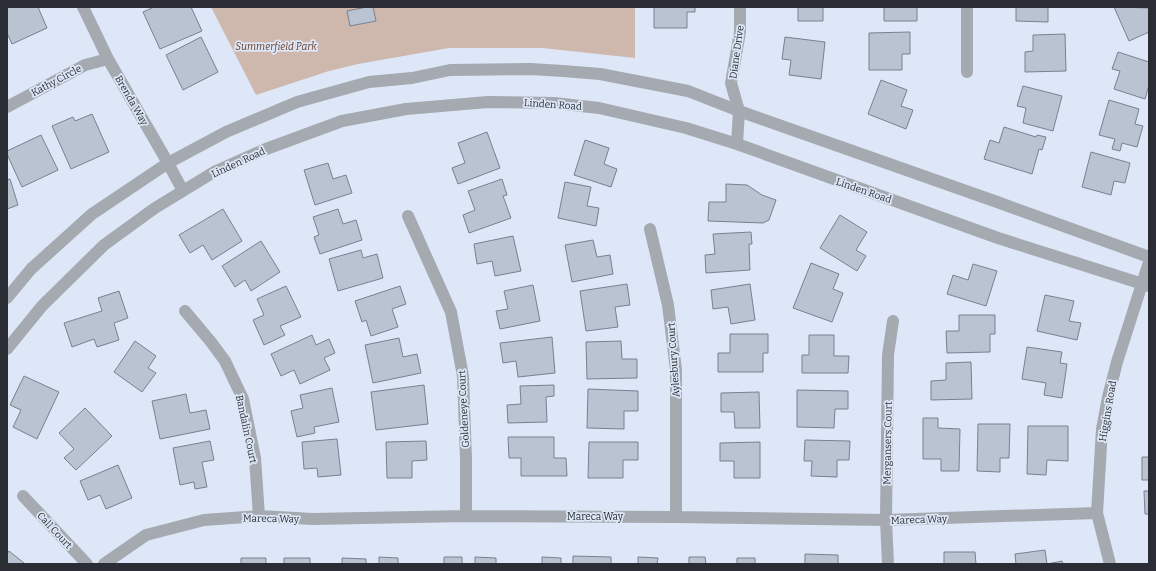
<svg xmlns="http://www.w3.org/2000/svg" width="1156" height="571" viewBox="0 0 1156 571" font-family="Bitter,serif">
  <rect width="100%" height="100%" fill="#dde7f7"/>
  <path fill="#ceb8ae" d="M211,7H635V58L542,48H449L358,64L329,71L256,95Z"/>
  <path fill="#b9c3d2" stroke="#78818f" d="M7,7H38L47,28L12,44L7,33Z
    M154,7H191L202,31L160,49L143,12Z
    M367,7H373L376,21L350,26L347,11Z
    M654,7H695V12H687V28H654Z
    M798,7H823V21H798Z
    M884,7H917V21H884Z
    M1016,7H1048V22L1016,21Z
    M1114,7L1149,8V32L1129,41Z
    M910,32V54H902V70H869V33Z
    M1065,34L1066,71L1025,72V52L1033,51V35Z
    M201,37L218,72L183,90L166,55Z
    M785,37L825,42L821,79L789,75L791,60L782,59Z
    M1118,52L1149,62V85L1145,99L1114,89L1120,71L1112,69Z
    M881,80L907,90L901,106L913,110L906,129L868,114Z
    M1023,86L1062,96L1053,131L1023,123L1026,108L1017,106Z
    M1109,100L1139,109L1135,124L1143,126L1137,147L1122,143L1120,151L1112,149L1115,139L1099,135Z
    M92,114L109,152L71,169L52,126L73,117L75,121Z
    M1004,127L1036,137L1037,135L1046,137L1042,150L1039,149L1032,174L984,159L990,140L999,143Z
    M487,132L500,168L458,184L452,168L465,163L458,143Z
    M41,135L58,170L22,187L7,154V151Z
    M585,140L609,148L604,164L617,169L611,187L574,175Z
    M1091,152L1130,163L1125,183L1114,181L1111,195L1082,187Z
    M328,163L333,179L346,175L352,193L315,205L304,170Z
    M10,179L18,205L7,209V180Z
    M502,179L507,195L503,196L511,218L469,233L463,215L475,210L468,191Z
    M565,182L591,187L587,206L599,208L596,226L558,218Z
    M726,184L747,185L762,195L776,200L769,220L763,223L708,221L709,202H726Z
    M223,209L242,241L212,260L203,245L190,253L179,235Z
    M338,209L343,224L356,220L362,240L320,254L314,237L319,235L313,217Z
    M840,215L867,232L856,250L866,256L857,271L820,248Z
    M751,232L752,244H749L750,270L706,273L705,255L715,254L713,234Z
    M513,236L521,271L495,276L492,261L477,264L474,244Z
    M593,240L597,257L610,255L613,274L572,282L565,245Z
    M261,241L280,272L251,291L245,280L235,287L222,266Z
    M361,250L363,258L377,254L383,278L338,291L329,259Z
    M811,263L839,274L833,289L843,293L832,322L793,308Z
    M973,264L997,271L986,306L947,294L953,275L968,280Z
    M627,284L630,305L615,307L618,327L586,331L580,291Z
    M750,284L755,320L731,324L728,307L713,309L711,290Z
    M533,285L540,321L500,329L496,311L508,309L504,291Z
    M286,286L301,317L280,326L285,335L264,345L253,320L264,315L257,299Z
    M400,286L406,304L392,309L398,327L371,336L366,320L362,322L355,301Z
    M119,291L128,318L114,323L119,340L97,347L94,339L72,347L64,323L102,311L98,298Z
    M1045,295L1074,301L1069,321L1081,323L1077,340L1037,331Z
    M959,315H995V334H990V352L947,353L946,331H959Z
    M730,334H768V353H763V372H718V353H730Z
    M312,335L316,345L329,339L335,353L324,358L330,370L300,384L294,370L281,376L271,354Z
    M809,335H834V356H849L848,373H802V355H809Z
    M552,337L555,373L518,377L516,361L503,363L500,343Z
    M399,338L403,357L417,354L421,373L373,383L365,345Z
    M135,341L156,356L148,368L156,373L142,392L114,372Z
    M621,341L622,359H637V378L587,379L586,342Z
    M1027,347L1062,352L1060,363L1067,364L1062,398L1044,395L1046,383L1022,379Z
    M971,362L972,399L931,400V381L946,380V363Z
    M24,376L59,392L37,439L13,427L21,410L10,405Z
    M424,385L428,424L376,430L371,392Z
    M554,385V396L546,397L547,422L508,423L507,405L521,404L520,386Z
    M332,388L339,422L314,427L315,433L297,437L291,411L303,408L300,395Z
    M588,389L638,391V411H624V429L587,428Z
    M797,390L848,391V409H835L834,428L797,427Z
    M759,392L760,428H735L734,412H721V393Z
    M186,394L190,413L206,410L210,429L160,439L152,401Z
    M85,408L112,436L76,470L64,458L74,449L59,433Z
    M923,418H938V428L960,429L959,471H941V459H923Z
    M978,424H1010L1009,458H1000V472L977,471Z
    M1028,426H1068V461L1047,460L1046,475L1027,474Z
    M508,437H554V458H566L567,476H521V458H509Z
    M337,439L341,475L318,477L317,468L304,469L302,442Z
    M805,440L850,441L849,460H837V477L811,476L812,461H804Z
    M210,441L214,460L202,462L207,487L195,489L194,482L180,485L173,448Z
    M426,441L427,460L412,461V478H387L386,442Z
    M589,442H638V460H623V478H588Z
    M760,442V478H734V461H720V443Z
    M1142,457H1149V480H1142Z
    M118,465L132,498L106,509L100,495L88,500L80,481Z
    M1144,491H1149V514H1145Z
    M1045,550L1047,564L1062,561L1063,564H1016L1015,554Z
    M9,551L24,563L23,564H7V554Z
    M944,552H975L976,564H944Z
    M805,554L838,555V564H805Z
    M573,556L611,557V564H573Z
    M379,557L398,558V564H379Z
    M444,557H462V564H444Z
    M475,557L496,558V564H475Z
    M542,557L561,558V564H542Z
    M638,557L658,558L657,564H638Z
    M689,557H705L706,564H689Z
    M241,558H266V564H241Z
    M284,558H310V564H284Z
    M342,558L366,559V564H342Z
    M737,558H755V564H737Z"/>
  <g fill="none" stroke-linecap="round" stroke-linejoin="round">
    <path stroke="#a5a9b0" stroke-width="12" d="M83,7L108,59L168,163L183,191
      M967,7V72
      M7,107L85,65L108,59
      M737,144L739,111L731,83L740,32V7
      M408,216L451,312L463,376L466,459V516
      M650,229L668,305L676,370V517
      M7,298L31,269L92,214L168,163L226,132L297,102L369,82L412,78L450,70L531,69L563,71L600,74L688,91L739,111L1000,203L1149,257
      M185,311L211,342L225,361L243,399L255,458L259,516
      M7,349L42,306L104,245L155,208L214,172L266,149L342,121L406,109L488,102L554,103L599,108L686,128L737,144L998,238L1149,286
      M23,496L87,564
      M104,564L146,535L204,520L259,516L313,519L466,516L676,517L886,520L1097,513
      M888,564L886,520L888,355L893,321
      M1110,564L1097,513L1102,429L1108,397L1117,362L1149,262"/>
  </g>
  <g text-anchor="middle" stroke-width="3.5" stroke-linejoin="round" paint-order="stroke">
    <g font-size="10" font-style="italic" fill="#693d28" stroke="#dde7f7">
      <text x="276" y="50">Summerfield Park</text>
    </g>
    <g font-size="10" fill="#2a2e34" stroke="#dde7f7">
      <text transform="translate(736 52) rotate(-82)" y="4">Diane Drive</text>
      <text transform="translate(56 80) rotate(-28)" y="4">Kathy Circle</text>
      <text transform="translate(132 100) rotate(60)" y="4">Brenda Way</text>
      <text transform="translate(553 104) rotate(4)" y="4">Linden Road</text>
      <text transform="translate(238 162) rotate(-25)" y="4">Linden Road</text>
      <text transform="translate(864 190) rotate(19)" y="4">Linden Road</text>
      <text transform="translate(673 360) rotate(-94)" y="4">Aylesbury Court</text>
      <text transform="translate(463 409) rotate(-93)" y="4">Goldeneye Court</text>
      <text transform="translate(1107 411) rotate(-80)" y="4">Higgins Road</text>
      <text transform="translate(247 429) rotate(78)" y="4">Bandalin Court</text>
      <text transform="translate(887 443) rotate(-89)" y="4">Mergansers Court</text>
      <text x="595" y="520">Mareca Way</text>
      <text transform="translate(271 518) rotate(1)" y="4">Mareca Way</text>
      <text transform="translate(919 519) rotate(-2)" y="4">Mareca Way</text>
      <text transform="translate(55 530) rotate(47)" y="4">Call Court</text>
    </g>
  </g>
  <rect width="1156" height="571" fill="none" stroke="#2a2e34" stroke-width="16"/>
</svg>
